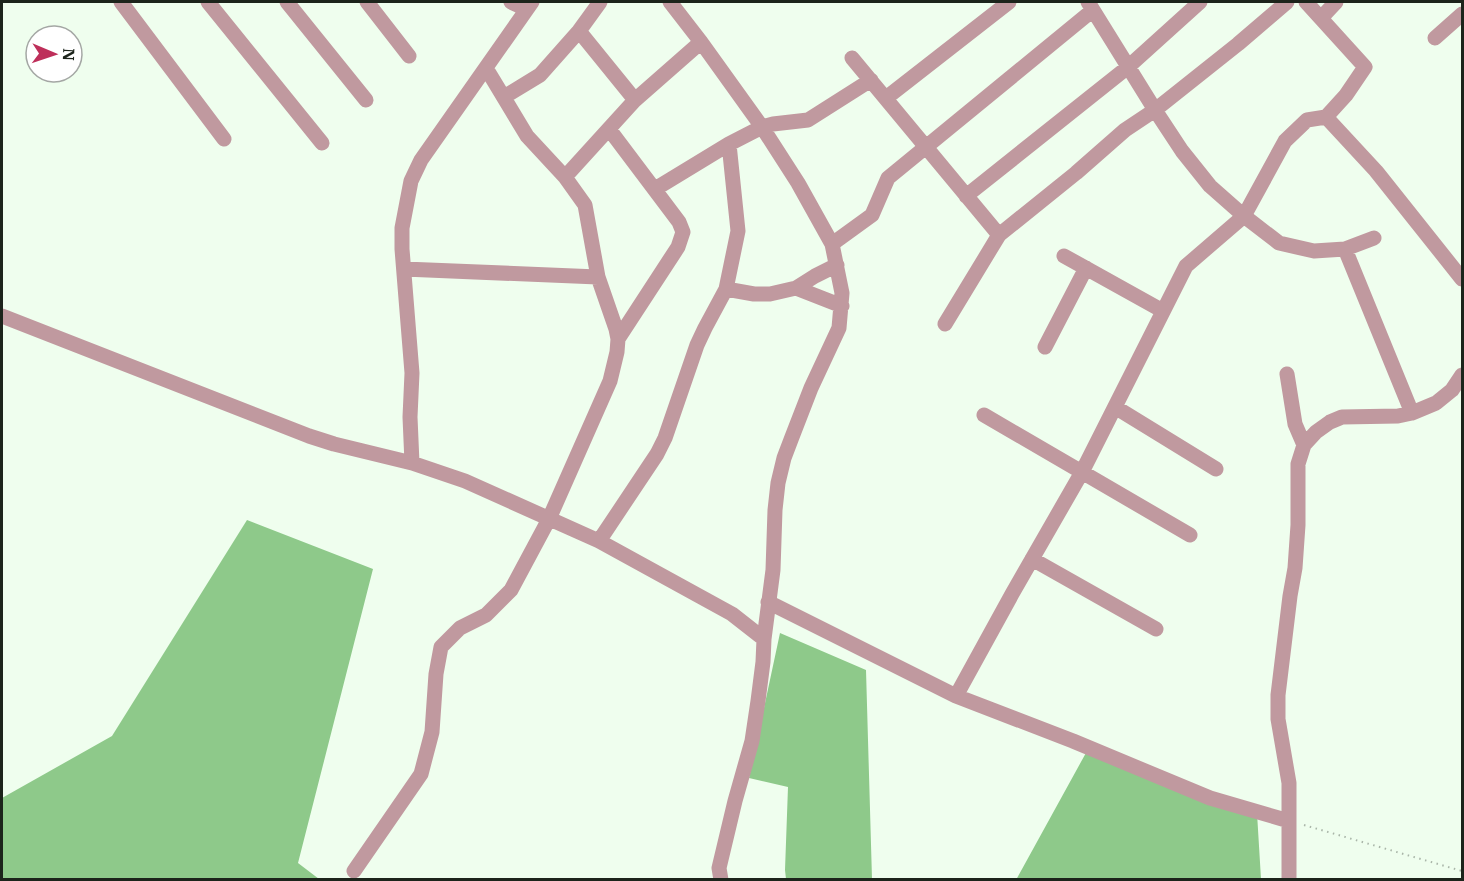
<svg xmlns="http://www.w3.org/2000/svg" width="1464" height="881" viewBox="0 0 1464 881" font-family="'IBM Plex Serif',serif">
  <rect width="100%" height="100%" fill="#effeee"/>
  <path fill="#8ec98a" d="M247,520L373,569L298,863L319,879H2V798L112,736Z
    M780,633L866,670L872,879H786L785,870L788,787L749,778Z
    M1087,751L1257,813L1261,879L1016,880Z"/>
  <g fill="none" stroke-linecap="round" stroke-linejoin="round">
    <path stroke="#aab6a9" stroke-width="2" stroke-dasharray="1.5 4.5" stroke-linecap="butt" d="M1304,825L1462,871"/>
    <path stroke="#c0999f" stroke-width="15" d="M121,2L224,139
      M208,2L322,143
      M287,2L366,100
      M367,2L409,56
      M511,2L526,9
      M670,2L701,42L762,127L798,183L832,244L842,293L839,328L811,388L792,437L784,458L778,483L775,510L773,570L764,639L763,662L758,701L752,741L735,801L719,868L721,880
      M1088,2L1155,110L1182,151L1210,186L1244,216L1279,243L1314,251L1345,249L1374,238
      M1321,18L1336,2
      M579,31L635,100
      M1435,38L1462,14
      M852,58L999,235
      M504,97L540,75L579,31L600,2
      M886,98L1009,2
      M1326,117L1376,171L1462,279
      M609,129L679,222L683,232L678,247L618,339
      M565,177L635,100L701,42
      M655,189L729,144L762,127L773,124L808,120L871,80
      M966,196L1128,67L1200,2
      M832,244L872,215L888,178L1093,10
      M1345,249L1412,413
      M1064,256L1163,311
      M404,269L598,277
      M796,288L842,306
      M726,289L754,294H770L796,288L815,276L837,265
      M2,316L309,436L334,444L412,463L465,481L599,541L732,614L764,639
      M945,324L999,235L1076,173L1125,130L1155,110L1238,44L1287,2
      M1045,347L1086,268
      M1287,374L1295,424L1304,445
      M1115,407L1216,469
      M984,415L1190,535
      M412,463L410,417L412,373L402,249V228L411,181L421,160L532,2
      M599,541L657,454L665,438L697,345L705,328L726,289L738,231L729,144
      M1032,559L1156,629
      M768,602L956,696L1073,741L1210,798L1289,821
      M956,696L1012,594L1082,472L1186,266L1244,216L1285,141L1307,120L1326,117L1346,95L1365,67L1306,2
      M354,871L421,774L432,732L436,674L441,647L460,628L486,615L511,590L549,519L610,381L617,352L618,339L616,329L598,277L585,205L565,177L527,136L486,68
      M1289,880V783L1278,719V695L1290,596L1295,568L1298,525V464L1304,445L1316,432L1330,422L1342,417L1398,416L1412,413L1436,403L1452,390L1462,375"/>
  </g>
  <rect width="1464" height="881" fill="none" stroke="#1c241b" stroke-width="6"/>
  <g transform="translate(54 54) rotate(92)"><circle r="28" fill="#ffffff" stroke="#a4a7a4" stroke-width="1.5"/>
  <path d="M0-4.5L10 22L0 15L-10 22Z" fill="#be2f5a"/>
  <text y="-9" font-size="16" font-weight="bold" text-anchor="middle" fill="#1c241b">N</text>
  </g>
</svg>
